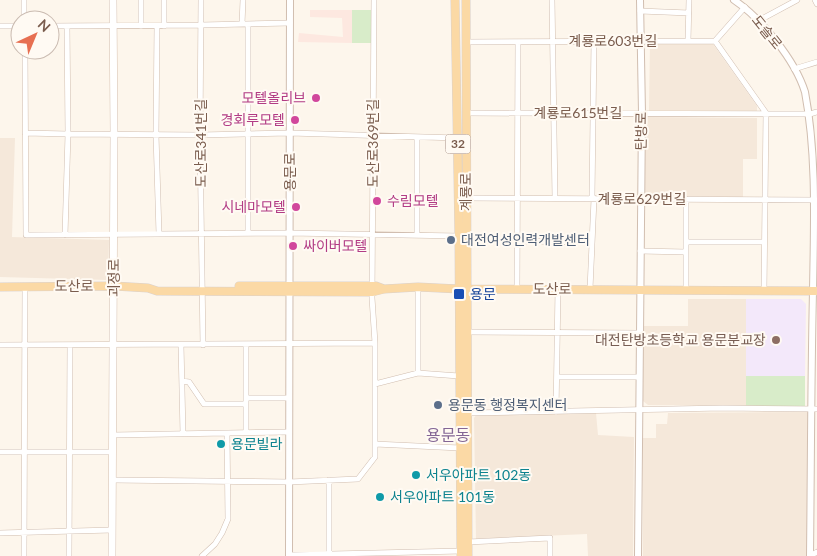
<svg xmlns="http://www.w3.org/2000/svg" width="817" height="556" viewBox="0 0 817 556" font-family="Lato,'Noto Sans KR',sans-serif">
  <rect width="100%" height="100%" fill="#fdf6ec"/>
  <path fill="#f5e8da" d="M650,44H713L757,106V111H649Z
    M645,117L757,118V159H743V197L645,196Z
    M0,138H15L12,237L109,240L108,280L0,277Z
    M688,299H746V406L648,405L643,401V326H688Z
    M808,412L807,556H643V438H656V424H667L668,413Z
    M596,413L598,435L634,437L633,556H588L587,534L476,539L474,418L477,414Z"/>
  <path fill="#fde8e0" d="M310,10H352V43L298,42L299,33L343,37L342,18L310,17Z"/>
  <path fill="#f3e8fa" d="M746,299H801L806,304L805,376H746Z"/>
  <path fill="#d8ecc9" d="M352,10H371L374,15L371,43H352Z
    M746,376H805V407L746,406Z"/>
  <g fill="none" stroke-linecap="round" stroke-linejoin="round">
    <g stroke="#d1beb0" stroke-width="6">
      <path id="minor" d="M24,0V20
        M141,0V26
        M164,0V26
        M201,0L200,135L203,345
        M552,0L555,198
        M815,0L817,4
        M640,11L689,13
        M760,20L797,0
        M242,24L243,0
        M0,26H20
        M50,26L201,25L290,23
        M157,26L156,135L159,234
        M688,41L689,0
        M715,41L766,113L764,291
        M466,42L715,41L745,7
        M25,50L26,235L289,233L459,236
        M794,69L817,62
        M466,113L810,114L817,112
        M25,133L68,134L200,135L290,133L458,138
        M417,137V235
        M466,198L816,200
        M248,233V24
        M65,235L68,134L67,26
        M518,241L592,242
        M686,242H764
        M640,251L686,252
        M418,287V373
        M517,289L518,42
        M590,289L594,199L592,196L594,41
        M686,290V199
        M467,332L639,333
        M0,345L375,343
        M181,345L183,434
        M558,377H639
        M182,381L189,382L204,404H246
        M375,384L418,373L459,376
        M246,398H289
        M556,412L558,289
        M468,413L723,408L817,409
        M246,433V344
        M113,435L289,432
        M375,444L460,448
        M0,452H112
        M113,480L289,482L358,479L375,457V343L372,298L374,0
        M0,533L112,530
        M468,542L550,538V556
        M289,555L461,551
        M24,556L25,287
        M69,556L70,345
        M202,556L215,544L222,533L228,519L227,434
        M329,556V480
        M810,556L817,552"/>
    </g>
    <g stroke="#d1beb0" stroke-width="8">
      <path id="tertiary" d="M734,0C761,18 795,60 805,92C817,156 814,225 813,291C811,379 811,468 810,556
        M289,556L290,0
        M638,556L642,113L640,0"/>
    </g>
    <g stroke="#d6c0b0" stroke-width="8">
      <path id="secondary" d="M112,556L114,134L113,0"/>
    </g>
    <g stroke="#dad1cd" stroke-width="9">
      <path id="primary" d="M455,0L459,236L461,556
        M466,0L468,556
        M239,286H376L384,289
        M0,287L114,286L148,288L157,291L372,292L384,289L418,287L459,289L817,291"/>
    </g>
    <use href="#minor" stroke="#fff" stroke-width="5"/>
    <use href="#tertiary" stroke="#fff" stroke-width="6"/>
    <use href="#secondary" stroke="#fff" stroke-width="7"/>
    <use href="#primary" stroke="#fbd9a5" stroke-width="8"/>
  </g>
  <g fill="#d1479c" stroke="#fffaf3" stroke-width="2">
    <circle cx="316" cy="98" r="5"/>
    <circle cx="295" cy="120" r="5"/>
    <circle cx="377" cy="201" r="5"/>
    <circle cx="296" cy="207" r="5"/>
    <circle cx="293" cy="246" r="5"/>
  </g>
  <g fill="#5c6f8a" stroke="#fffaf3" stroke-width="2">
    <circle cx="451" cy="240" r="5"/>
    <circle cx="438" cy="405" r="5"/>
  </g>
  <rect fill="#1a4fb4" stroke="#fffaf3" stroke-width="2" x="453" y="288" width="12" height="12" rx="2.5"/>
  <circle fill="#8d6e63" stroke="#fffaf3" stroke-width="2" cx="776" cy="340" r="5"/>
  <g fill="#0f9aa8" stroke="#fffaf3" stroke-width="2">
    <circle cx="221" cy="444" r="5"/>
    <circle cx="416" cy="475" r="5"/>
    <circle cx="380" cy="497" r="5"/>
  </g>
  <g text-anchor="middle" stroke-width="4" stroke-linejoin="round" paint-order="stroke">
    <rect fill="#fffaf3" stroke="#a28b7f" stroke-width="1" x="445.5" y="134.5" width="25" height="19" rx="4"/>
    <g font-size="12" font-weight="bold" fill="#7a5c4d">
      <text x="458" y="148">32</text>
    </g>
    <g font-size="14" fill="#7a5c4d" stroke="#fffaf3">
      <text transform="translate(767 32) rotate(51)" y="5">도솔로</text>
      <text x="613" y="46">계룡로603번길</text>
      <text x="578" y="118">계룡로615번길</text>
      <text transform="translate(641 131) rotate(-89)" y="5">탄방로</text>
      <text transform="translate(201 143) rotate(-90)" y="5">도산로341번길</text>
      <text transform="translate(373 143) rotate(-90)" y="5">도산로369번길</text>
      <text transform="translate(290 172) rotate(-90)" y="5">용문로</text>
      <text transform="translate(466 192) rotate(-90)" y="5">계룡로</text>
      <text x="642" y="204">계룡로629번길</text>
      <text transform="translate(114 278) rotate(-90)" y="5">괴정로</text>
      <text x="74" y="291">도산로</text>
      <text x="552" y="294">도산로</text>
    </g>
    <g font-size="14" fill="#b23c85" stroke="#fffaf3" text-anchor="end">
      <text x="306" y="103">모텔올리브</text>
      <text x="285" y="125">경회루모텔</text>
      <text x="387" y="206" text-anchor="start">수림모텔</text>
      <text x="286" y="212">시네마모텔</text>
      <text x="303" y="251" text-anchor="start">싸이버모텔</text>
    </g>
    <g font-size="14" fill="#4e5e75" stroke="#fffaf3" text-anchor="start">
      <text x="461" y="245">대전여성인력개발센터</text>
      <text x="448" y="410">용문동 행정복지센터</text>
    </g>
    <g font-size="14" fill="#164399" stroke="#fffaf3" text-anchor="start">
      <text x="470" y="299">용문</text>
    </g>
    <g font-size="14" fill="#785e54" stroke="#fffaf3" text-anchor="end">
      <text x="766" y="345">대전탄방초등학교 용문분교장</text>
    </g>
    <g font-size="14" fill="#0d838f" stroke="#fffaf3" text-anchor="start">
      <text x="231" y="449">용문빌라</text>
      <text x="426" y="480">서우아파트 102동</text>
      <text x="390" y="502">서우아파트 101동</text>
    </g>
    <g font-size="16" fill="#846695" stroke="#fffaf3">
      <text x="448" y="441">용문동</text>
    </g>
  </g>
  <g transform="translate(35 35) rotate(44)"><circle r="24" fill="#fffaf3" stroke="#cabbb1"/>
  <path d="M0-4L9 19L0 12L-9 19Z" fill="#e76f51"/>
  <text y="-8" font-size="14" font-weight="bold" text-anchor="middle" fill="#7a5c4d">N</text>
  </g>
</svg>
